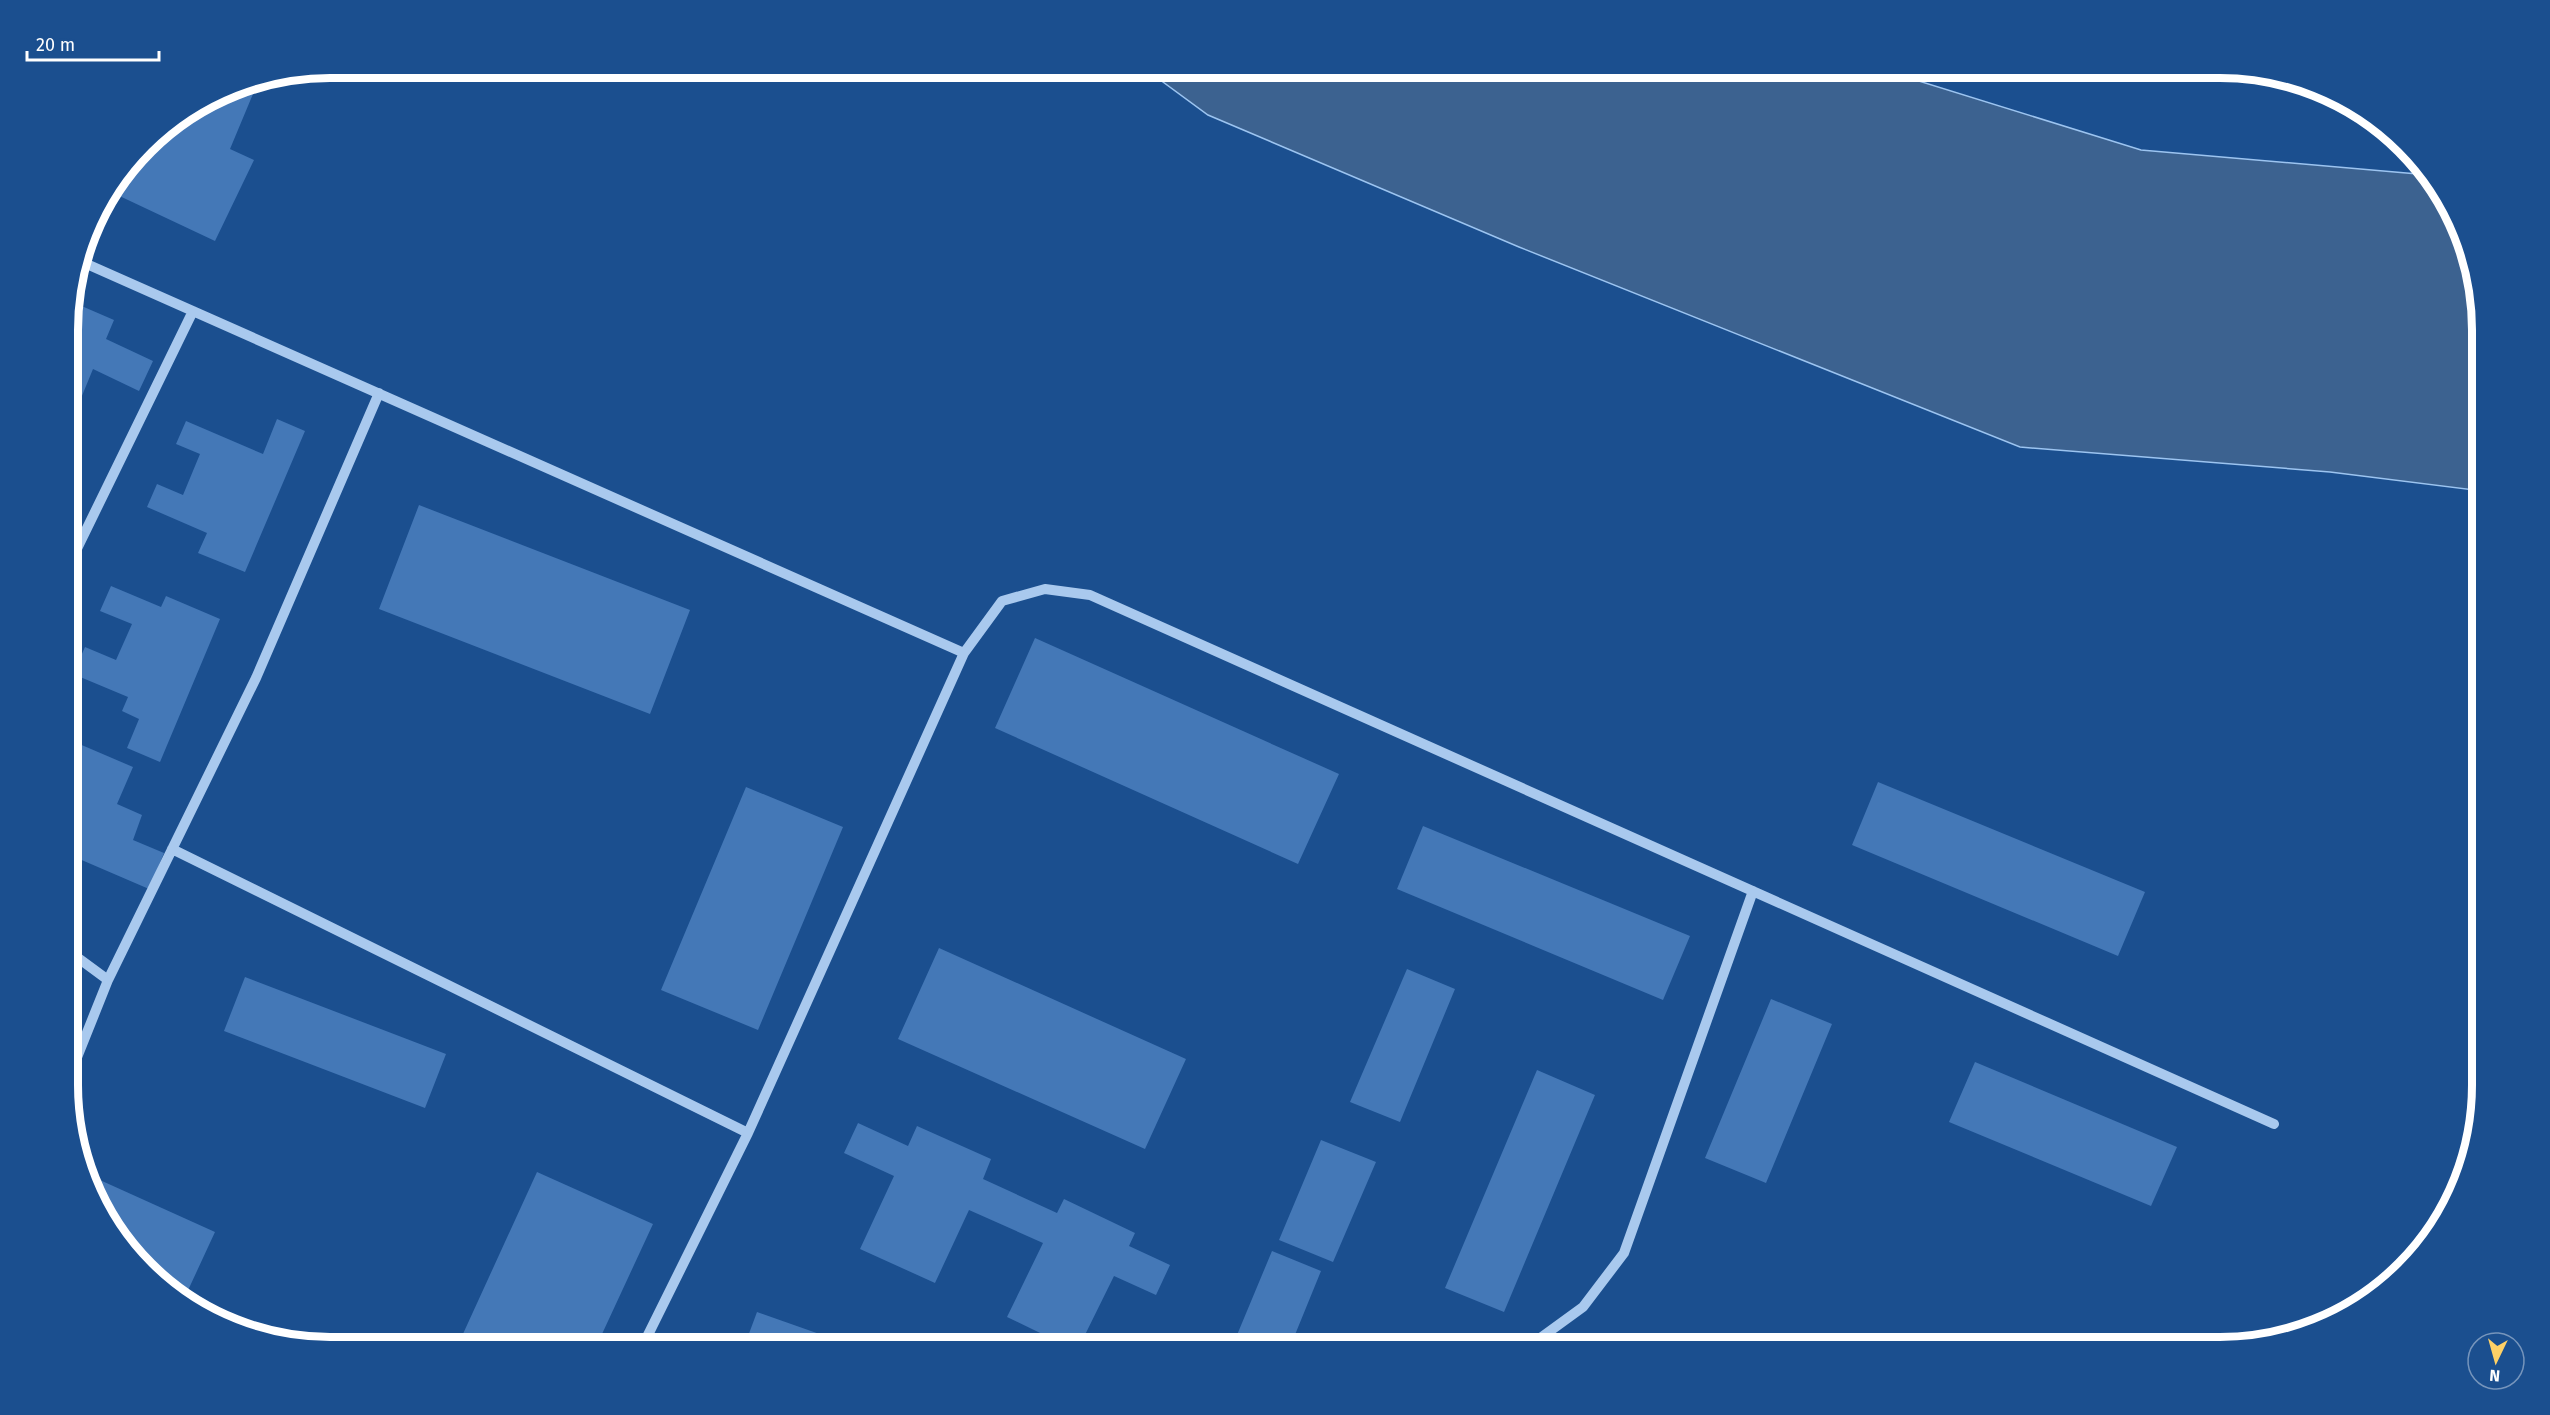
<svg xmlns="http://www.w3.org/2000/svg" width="2550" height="1415" viewBox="0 0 2550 1415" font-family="'Fira Sans',sans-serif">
  <rect width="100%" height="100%" fill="#1b4f8f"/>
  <path fill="#3c6290" stroke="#9cc4f0" stroke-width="1.5" d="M1144,68H1877L2141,150L2429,175L2438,184L2469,246L2482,312V491L2330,472L2020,447L1519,247L1208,115Z"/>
  <path fill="#4478b7" d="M258,82L230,149L254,160L215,241L111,192L157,133L230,87Z
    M70,301L114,320L106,339L153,361L139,391L93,369L70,425Z
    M277,419L305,431L245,572L198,553L207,533L147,507L157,484L183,495L200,454L176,444L186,421L263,454Z
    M419,505L690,610L650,714L379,609Z
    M111,586L161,607L166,596L220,619L160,762L127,748L139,719L122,711L128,697L73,674L85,647L116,660L132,624L100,611Z
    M1035,638L1339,774L1298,864L995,728Z
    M70,740L133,767L117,804L142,815L133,840L164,853L149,889L70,855V802L82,775L70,770Z
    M1878,782L2145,892L2118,956L1852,845Z
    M746,787L843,827L758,1030L661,990Z
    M1423,826L1690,936L1663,1000L1397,889Z
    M939,948L1186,1059L1145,1149L898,1039Z
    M1407,969L1455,989L1400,1122L1350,1102Z
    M245,977L446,1054L425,1108L224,1031Z
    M1771,999L1832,1024L1766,1183L1705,1158Z
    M1975,1062L2177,1147L2151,1206L1949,1122Z
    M1537,1070L1595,1095L1504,1312L1445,1288Z
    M858,1123L908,1146L917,1126L991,1159L983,1179L1057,1213L1064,1199L1135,1233L1129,1246L1170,1265L1156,1295L1114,1276L1079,1347H1069L1007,1317L1043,1243L969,1210L935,1283L860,1249L894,1176L844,1153Z
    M1321,1140L1376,1162L1333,1262L1279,1240Z
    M537,1172L653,1224L596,1347H457Z
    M91,1176L215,1232L184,1299L112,1231Z
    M1272,1251L1321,1271L1290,1347H1232Z
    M757,1312L845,1343L843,1347H744Z"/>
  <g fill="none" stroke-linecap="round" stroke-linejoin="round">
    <path stroke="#a9c9ee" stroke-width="10" d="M80,261L964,653
      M70,563L193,311
      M172,849L748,1133
      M70,952L108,980L70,1075
      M108,980L256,678L379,393
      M642,1347L748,1133L964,653L1002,601L1045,589L1090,595L2274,1124
      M1528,1347L1583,1307L1624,1253L1753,891"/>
  </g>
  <path d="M0 0H2550V1415H0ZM330 78H2220A252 252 0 0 1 2472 330V1085A252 252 0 0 1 2220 1337H330A252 252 0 0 1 78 1085V330A252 252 0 0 1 330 78Z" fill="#1b4f8f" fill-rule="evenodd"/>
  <path fill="none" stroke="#fff" stroke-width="8" d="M330 78H2220A252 252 0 0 1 2472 330V1085A252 252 0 0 1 2220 1337H330A252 252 0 0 1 78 1085V330A252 252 0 0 1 330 78Z"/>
  <g transform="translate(2496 1361) rotate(185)"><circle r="28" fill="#1b4f8f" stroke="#7695bc" stroke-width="1.5"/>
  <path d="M0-4.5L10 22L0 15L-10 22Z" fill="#ffd166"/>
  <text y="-9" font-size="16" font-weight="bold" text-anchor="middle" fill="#ffffff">N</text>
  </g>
  <path d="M27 51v9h132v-9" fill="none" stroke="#ffffff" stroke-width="3"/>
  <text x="36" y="51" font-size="18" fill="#ffffff" stroke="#1b4f8f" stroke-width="4.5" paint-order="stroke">20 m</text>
</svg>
